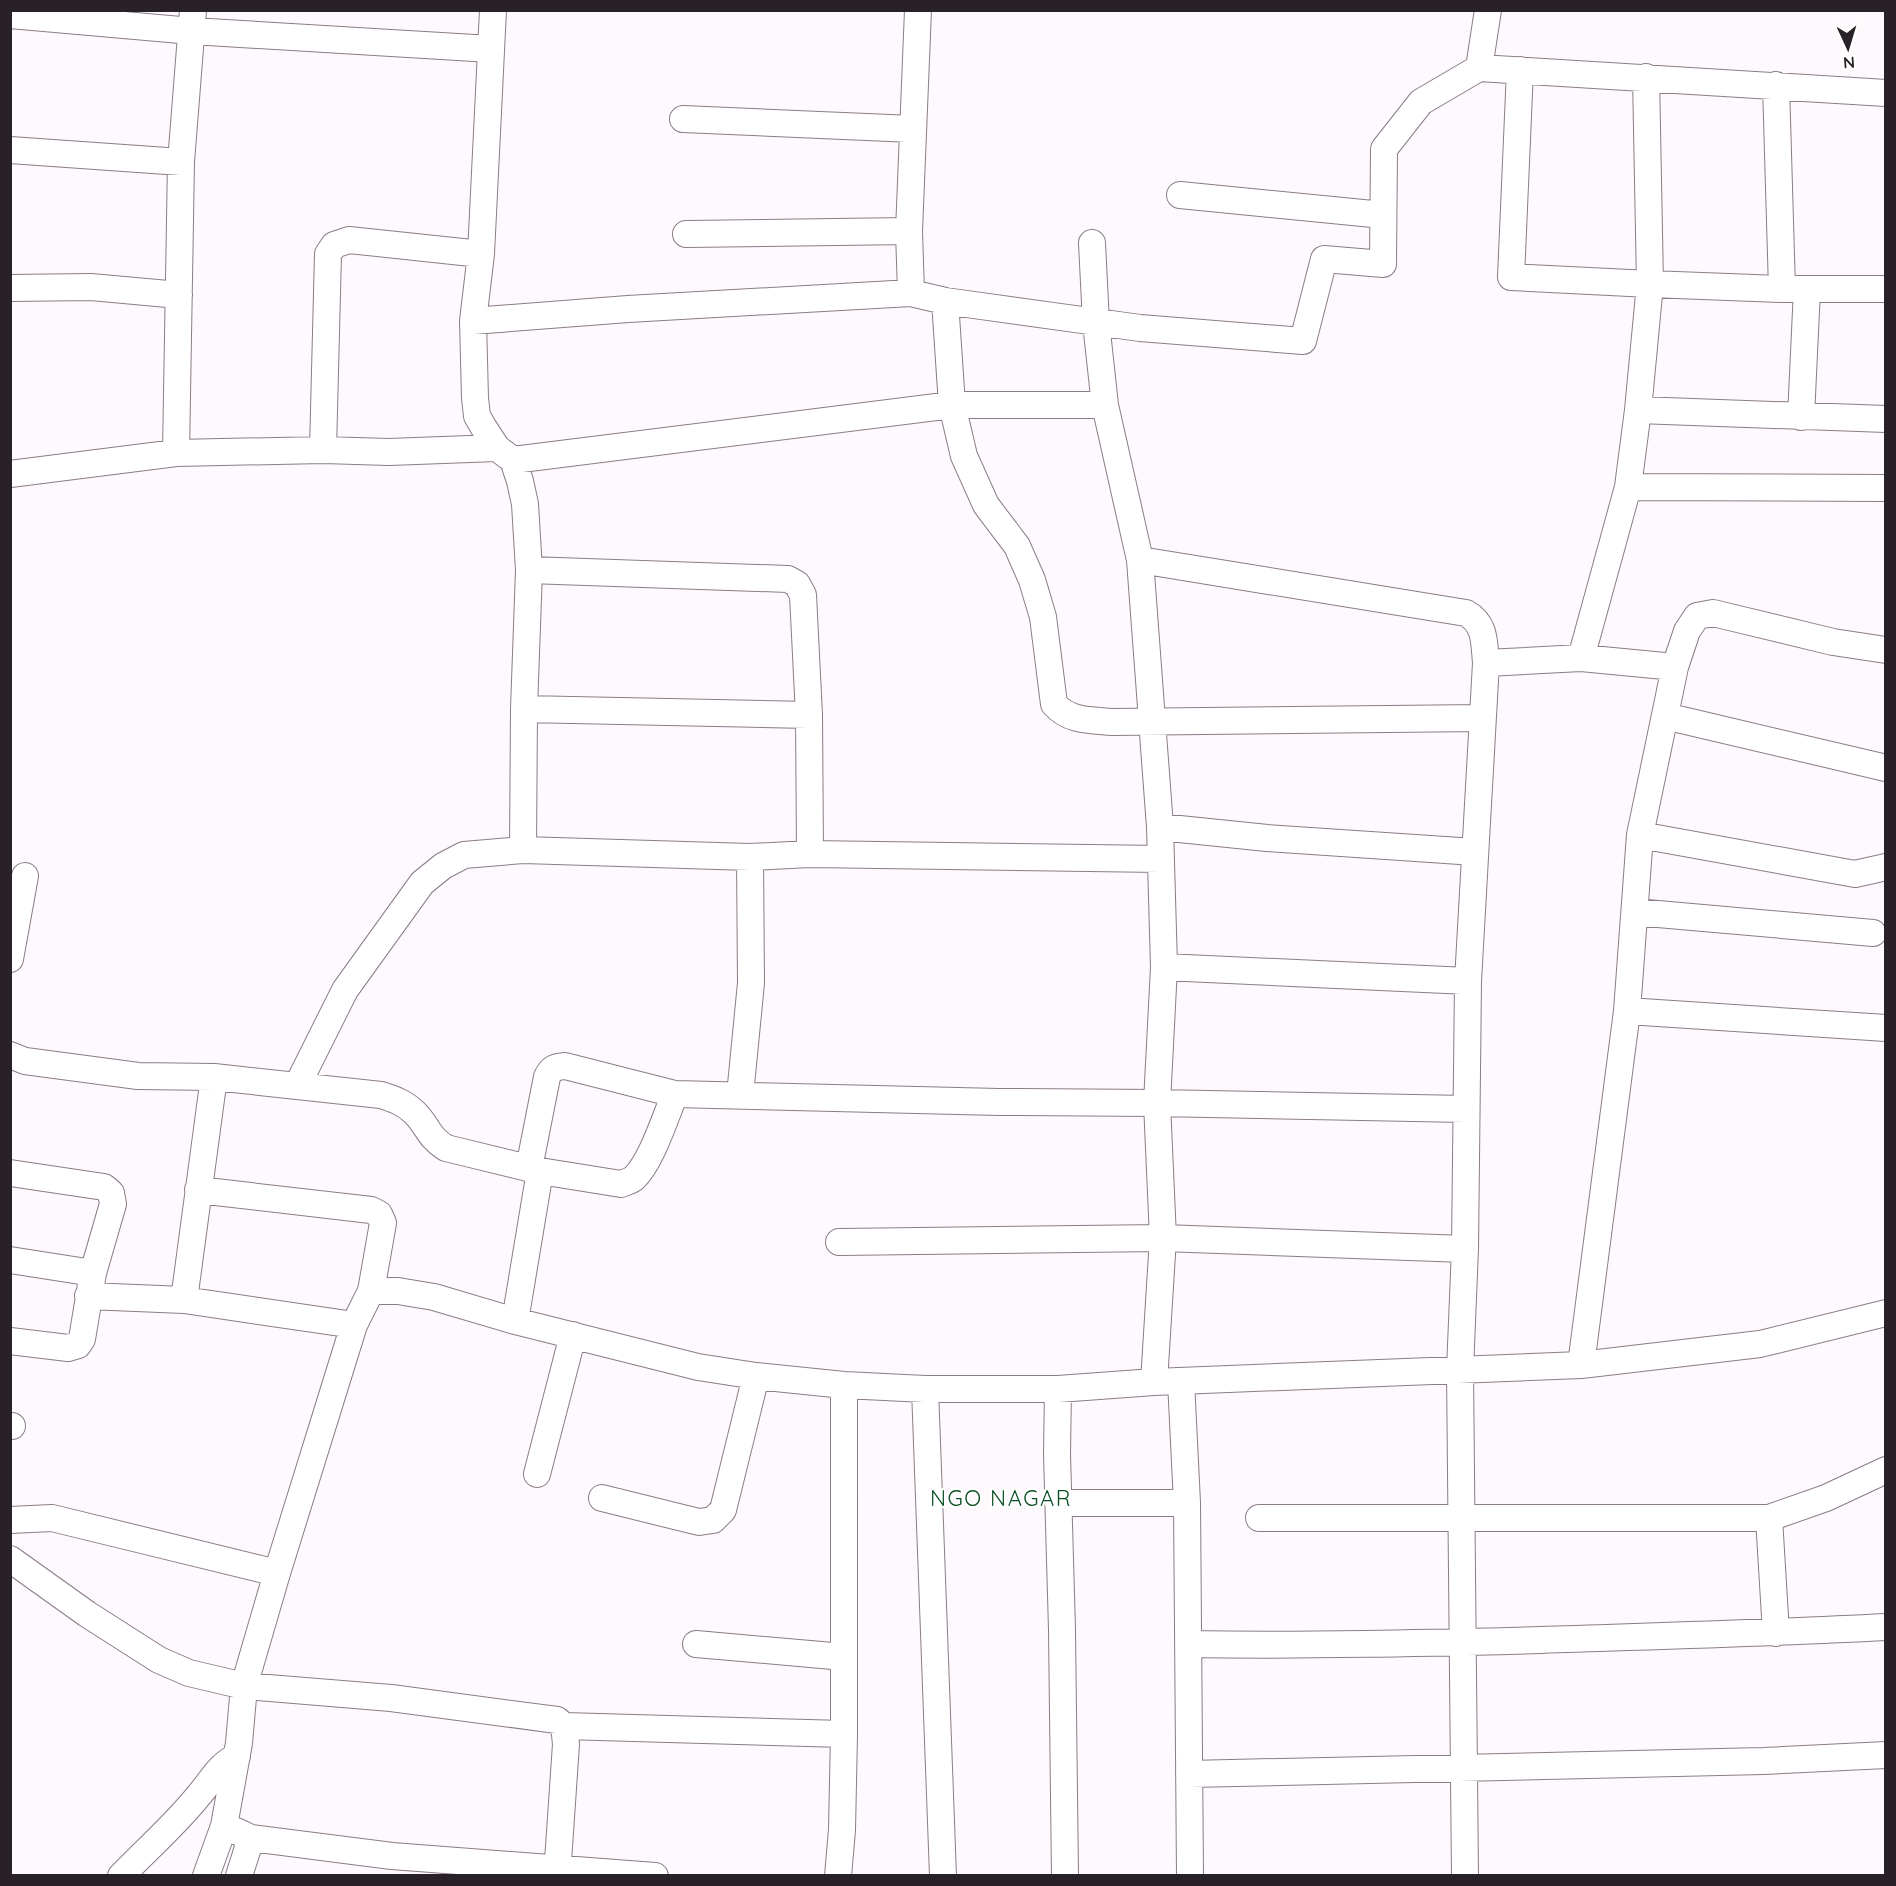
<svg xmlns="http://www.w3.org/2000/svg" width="1896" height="1886" viewBox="0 0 1896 1886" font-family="Quicksand,sans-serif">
  <rect width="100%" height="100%" fill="#fdf9fd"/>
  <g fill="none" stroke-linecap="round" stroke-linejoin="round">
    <g stroke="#8b7b8a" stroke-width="28">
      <path id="minor" d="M493,10L481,254L473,321L475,398L477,416L484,428L497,448L513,460L520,481L525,504L529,570L788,579L797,584L803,595L809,715L810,854
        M10,15L192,31L491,49
        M1479,68L1488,10
        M1520,70L1511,277L1650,284L1646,77
        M1776,85L1782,289
        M683,119L913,129
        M10,150L181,162
        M1180,195L1383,215
        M686,234L909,231
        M1092,243L1096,323L1105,405L1140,560L1160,827L1164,967L1157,1103L1163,1238L1154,1382
        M10,288L91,287L179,295
        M911,293L909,231L918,10
        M473,321L628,309L911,293L945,301
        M1638,410L1886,419
        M1801,417L1807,289
        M323,450L328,254L334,245L349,240L481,254
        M176,453L181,162L193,10
        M513,460L952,405H1105
        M10,474L176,453L323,450L389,452L497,448
        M1628,487L1884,488
        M1140,560L1466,613C1486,624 1484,643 1486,663L1468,981L1465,1249L1460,1370L1465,1876
        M1581,658L1628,487L1638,410L1650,284L1782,289H1886
        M1486,663L1581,658L1675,667
        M524,709L809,715
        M1665,716L1886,768
        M1482,718L1113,722C1091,720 1070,722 1054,704L1043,617L1032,580L1017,546L986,505L964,456L952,405L945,301L1140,328L1303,341L1324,259L1383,264L1384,149L1421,102L1479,68L1886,93
        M1160,827L1267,838L1475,852
        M1640,835L1855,874L1886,867
        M523,850L524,709L529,570
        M1635,912L1873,933
        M10,959L25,876
        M1164,967L1468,981
        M1627,1011L1886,1028
        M10,1055L25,1061L138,1076L214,1077L184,1300L88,1296
        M214,1077L381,1095C394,1099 405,1103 415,1113C428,1126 428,1137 446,1148L540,1171
        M297,1086L345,990L422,883L443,866L464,855L523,850L750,857L810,854L1161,859
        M740,1095L751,983L750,857
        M529,1168L547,1077C551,1068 555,1067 565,1066L675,1094L999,1102L1157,1103L1466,1109
        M10,1173L104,1187L111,1193L113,1204L93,1273L82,1339L78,1345L68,1348L10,1341
        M198,1190L371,1210L379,1214L383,1223L371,1291
        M839,1242L1163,1238L1465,1249
        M10,1260L93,1273
        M184,1300L354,1325
        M515,1321L540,1171L621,1184C625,1182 631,1181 634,1178C651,1163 666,1115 675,1094
        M1581,1365L1627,1011L1640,835L1675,667L1687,631L1697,616L1713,613L1833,642L1886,650
        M1181,1381L1187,1503L1190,1876
        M925,1389L943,1876
        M1058,1389L1057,1454L1062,1630L1065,1876
        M10,1426H12
        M537,1474L573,1335
        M602,1498L699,1522L713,1520L723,1510L756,1376
        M1058,1503H1187
        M1259,1518H1769
        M10,1520L52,1518L277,1573
        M10,1559L87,1614L159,1660L189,1673L244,1686L391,1698L557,1720L564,1726L566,1744L557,1876
        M1776,1633L1769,1518L1826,1498L1886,1470
        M696,1644L844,1657
        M1188,1644C1306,1646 1424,1643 1541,1640C1656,1636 1771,1633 1886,1627
        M564,1726L844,1734
        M1189,1774L1764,1761L1886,1755
        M236,1831L251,1838L239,1876
        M251,1838L392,1856L655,1876
        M121,1876C147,1849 176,1824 199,1795C213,1779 217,1767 237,1756
        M206,1876L224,1826L239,1743L244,1686L277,1573L354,1325L371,1291H398L434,1297L515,1321L698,1367L756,1376L844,1385L925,1389H1058L1154,1382L1581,1365L1760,1344L1886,1313
        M838,1876L842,1830L844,1734V1385"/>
    </g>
    <use href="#minor" stroke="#fff" stroke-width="26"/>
  </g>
  <g text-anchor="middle" stroke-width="4.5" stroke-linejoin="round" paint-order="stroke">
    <g font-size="22" letter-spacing="1.5" fill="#0c5123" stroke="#fff">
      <text x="1001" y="1506">NGO NAGAR</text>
    </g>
  </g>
  <rect width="1896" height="1886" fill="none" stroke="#282127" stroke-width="24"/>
  <g transform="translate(1848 48) rotate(176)" stroke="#ffffff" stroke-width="4.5" paint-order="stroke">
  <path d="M0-4.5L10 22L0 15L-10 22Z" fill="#282127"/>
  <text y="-9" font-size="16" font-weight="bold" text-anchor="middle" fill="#282127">N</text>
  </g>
</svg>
